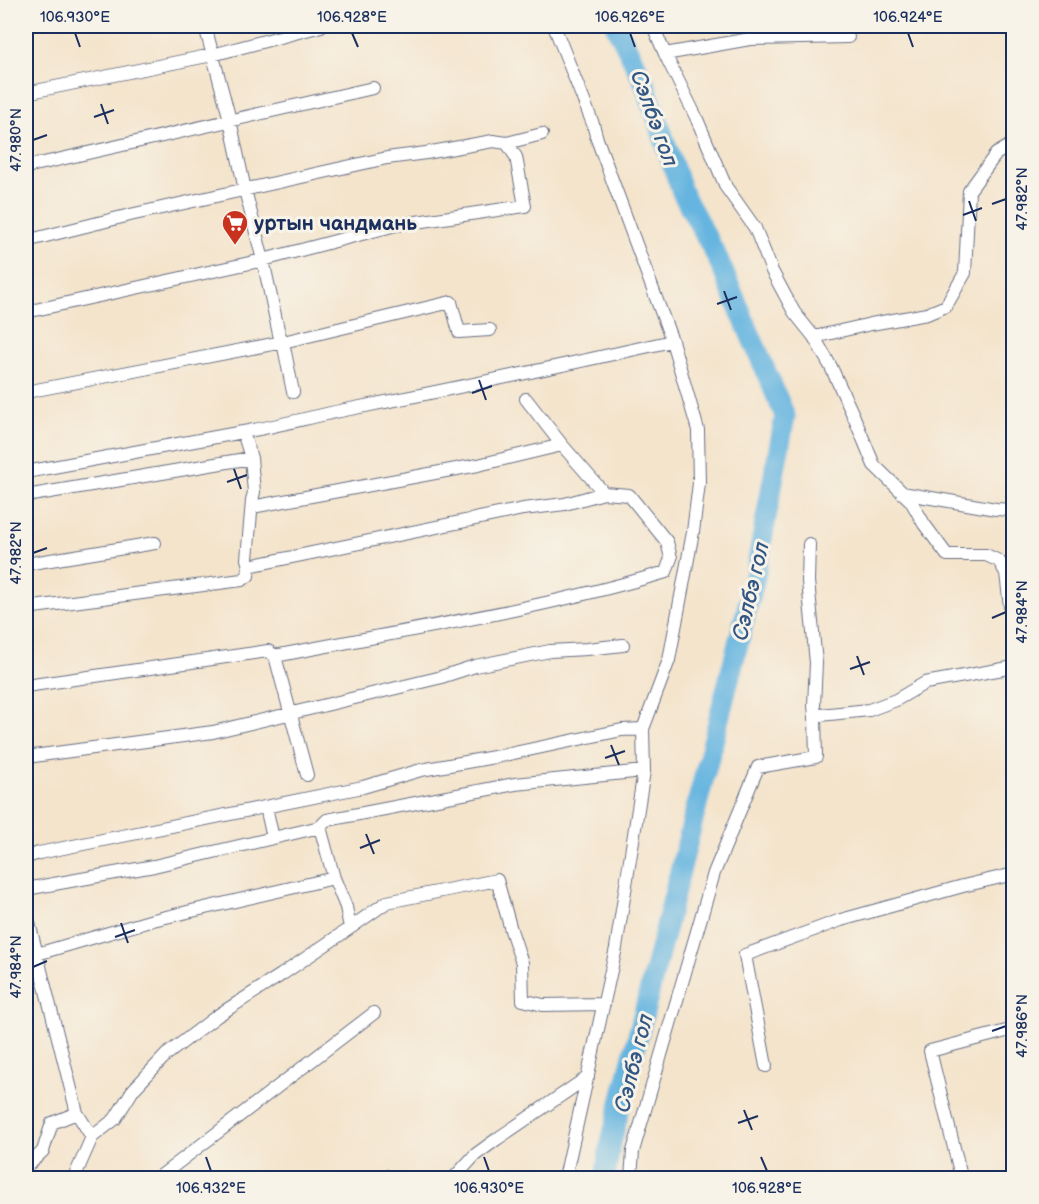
<svg xmlns="http://www.w3.org/2000/svg" width="1039" height="1204" viewBox="0 0 1039 1204" font-family="'Balsamiq Sans',sans-serif">
  <rect width="100%" height="100%" fill="#f7f3e8"/>
  <filter id="ink" filterUnits="userSpaceOnUse"><feTurbulence type="fractalNoise" baseFrequency=".0167" numOctaves="2"/><feDisplacementMap in="SourceGraphic" scale="12" xChannelSelector="R" yChannelSelector="G"/><feConvolveMatrix kernelMatrix="1 2 1 2 8 2 1 2 1" color-interpolation-filters="sRGB"/></filter>
  <filter id="wash" filterUnits="userSpaceOnUse"><feTurbulence type="fractalNoise" baseFrequency=".008" numOctaves="4" result="noise"/><feDisplacementMap in="SourceGraphic" scale="24" xChannelSelector="R" yChannelSelector="G"/><feGaussianBlur stdDeviation="1.35" result="paint"/><feColorMatrix in="noise" values="0 0 0 0 0 0 0 0 0 0 0 0 0 0 0 0 0 1.4 0 .05"/><feComposite in="paint" operator="in"/></filter>
  <g filter="url(#wash)">
    <rect width="100%" height="100%" fill="#f4e4cc"/>
    <g fill="none" stroke-linecap="round" stroke-linejoin="round">
      <path stroke="#66b5e0" stroke-width="21" d="M605,1178L610,1146L755,577L785,416L718,259L682,192L645,84L616,26"/>
    </g>
  </g>
  <g filter="url(#ink)">
    <g fill="none" stroke-linecap="round" stroke-linejoin="round">
      <g stroke="#676e84" stroke-width="14">
        <path id="minor" d="M205,26L230,120L245,190L263,260L279,334L283,342L293,392
          M554,26L593,124L597,139L672,341L698,430L699,483L693,532L669,660L643,729L644,771L616,948L565,1178
          M653,26L665,54L696,117L726,187L755,228L772,271L794,312L814,337L831,367L854,417L874,465L911,501L924,524L947,555H986L999,561L1006,573L1014,641
          M665,54L750,39L848,37
          M26,93L212,55L321,26
          M26,167L373,88
          M26,241L130,215L387,158L426,153L493,141L507,143L542,134
          M26,312L263,260L396,225L525,206L516,157L507,143
          M814,337L871,324L927,314L946,306L965,273L969,191L996,154L1014,143
          M26,392L283,342L451,302L459,332L490,330
          M26,472L243,432
          M902,493L996,509L1014,510
          M26,496L251,458
          M252,507L478,465L562,445
          M809,544L808,581L816,663L814,705L815,717L820,715L869,710L896,700L925,683L1014,667
          M26,564L155,543
          M249,566L523,509L565,504L604,493
          M26,608L242,580L248,576L249,566L247,559L252,501L254,492L251,458L243,432C279,426 314,416 350,409C458,388 565,365 672,341
          M275,656L307,775
          M26,686L268,651L275,656C406,630 539,610 666,572L671,558L667,542L629,495L604,493L562,445L526,399
          M26,757L213,732L438,678L475,666L550,651L587,649L623,645
          M266,807L273,838
          M27,857L39,853L363,787L421,770L500,756L622,730L643,729
          M26,889L154,866L320,827L327,820L515,784L644,771
          M26,917L28,919L77,1113L92,1137
          M350,928L387,902L497,880L511,930L522,963L523,1000L543,1005L604,1004
          M37,954L153,920L334,878
          M766,1066L745,955L841,920L963,886L1014,874
          M26,1167L43,1151L52,1123L77,1113
          M74,1178L92,1137L115,1119L133,1090L166,1055L217,1016L281,975L350,928L346,907L334,878L320,827
          M158,1178L374,1013
          M381,1178L386,1176L388,1178
          M454,1178L475,1155L497,1139L588,1077
          M631,1178L633,1151L714,873L758,767L816,757L815,717
          M953,1178L960,1172L930,1051L1014,1029"/>
      </g>
      <use href="#minor" stroke="#fff" stroke-width="12"/>
    </g>
  </g>
  <path fill="none" stroke="#1b2f5e" stroke-width="2" d="M75,33L80,47M352,33L358,47M630,33L635,47M908,33L913,47M101,104L108,124M94,117L114,110M33,140L47,135M969,201L976,221M992,204L1006,199M963,215L982,208M724,291L731,310M717,304L737,297M479,380L486,400M472,393L492,386M234,469L241,489M227,482L247,475M33,553L47,548M992,618L1006,612M857,656L864,675M850,669L870,662M611,745L619,765M605,758L625,751M366,834L374,854M360,848L380,840M121,923L128,943M115,937L135,930M33,967L47,961M992,1031L1006,1026M744,1110L752,1130M738,1123L758,1116M206,1157L211,1171M484,1157L489,1171M761,1157L767,1171"/>
  <defs>
    <g id="supermarket-pin" transform="scale(1.35)"><path d="M0 17L-7.5 6A9.5 9.5 0 1 1 7.5 6Z" fill="#c8321e" stroke="#f7f3e8"/><path d="M-6-5.5h2.5l.6 2H6L4.5 2H-2.5L-4.4-4H-6ZM-1.5 3.2a1.3 1.3 0 1 0 .1 0ZM3 3.2a1.3 1.3 0 1 0 .1 0Z" fill="#fff"/></g>
  </defs>
  <g fill-rule="evenodd">
    <use href="#supermarket-pin" x="235" y="223"/>
  </g>
  <g text-anchor="middle" stroke-width="6" stroke-linejoin="round" paint-order="stroke">
    <g font-size="21" font-weight="bold" fill="#1b2f5e" stroke="#f7f3e8" text-anchor="start">
      <text x="254" y="230">уртын чандмань</text>
    </g>
    <g font-size="22" font-style="italic" fill="#325785" stroke="#f7f3e8">
      <text transform="translate(655 118) rotate(70)" y="8">Сэлбэ гол</text>
      <text transform="translate(750 591) rotate(-77)" y="8">Сэлбэ гол</text>
      <text transform="translate(633 1063) rotate(-76)" y="8">Сэлбэ гол</text>
    </g>
  </g>
  <rect width="1039" height="1204" fill="none" stroke="#f7f3e8" stroke-width="66"/>
  <rect x="33" y="33" width="973" height="1138" fill="none" stroke="#1b2f5e" stroke-width="2"/>
  <g font-size="15" text-anchor="middle" fill="#1b2f5e">
    <text x="75" y="22">106.930°E</text>
    <text x="352" y="22">106.928°E</text>
    <text x="630" y="22">106.926°E</text>
    <text x="908" y="22">106.924°E</text>
    <text transform="translate(16 140) rotate(-90)" y="5">47.980°N</text>
    <text transform="translate(1022 199) rotate(-90)" y="5">47.982°N</text>
    <text transform="translate(16 553) rotate(-90)" y="5">47.982°N</text>
    <text transform="translate(1022 612) rotate(-90)" y="5">47.984°N</text>
    <text transform="translate(16 967) rotate(-90)" y="5">47.984°N</text>
    <text transform="translate(1022 1026) rotate(-90)" y="5">47.986°N</text>
    <text x="211" y="1193">106.932°E</text>
    <text x="489" y="1193">106.930°E</text>
    <text x="767" y="1193">106.928°E</text>
  </g>
</svg>
